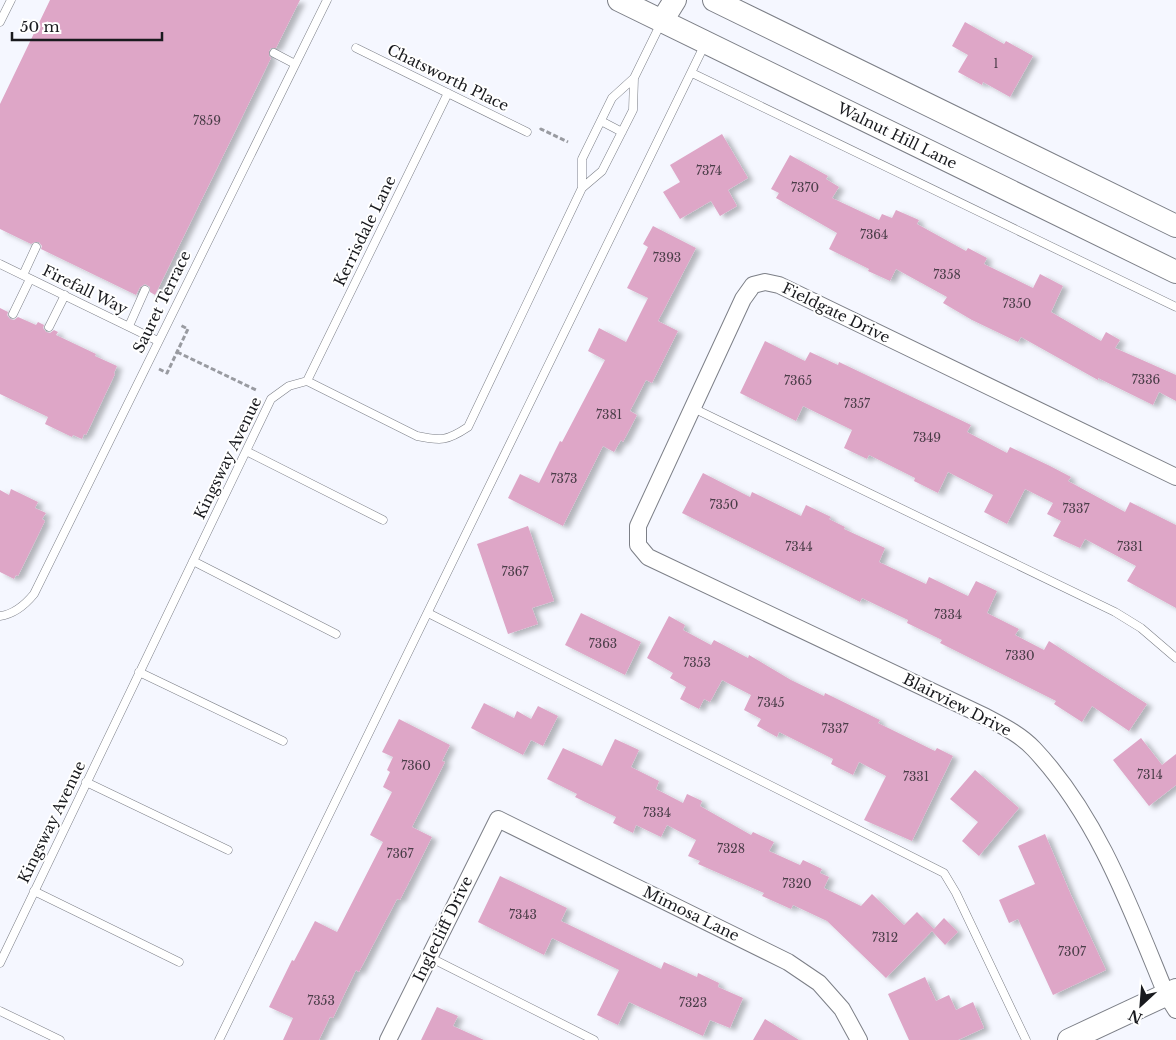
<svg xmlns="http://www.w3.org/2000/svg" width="1176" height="1040" viewBox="0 0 1176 1040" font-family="'Libre Baskerville',serif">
  <defs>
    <filter id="shadow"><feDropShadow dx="5.5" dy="3" stdDeviation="2.5" flood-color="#0004"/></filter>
  </defs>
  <rect width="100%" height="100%" fill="#f5f7ff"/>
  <path fill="#dea6c7" filter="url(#shadow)" d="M50,0H300L276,48H271L269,51V56L271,58L155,295L150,292V287L145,284L140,287L136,295L41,249L42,246L39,242H35L31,244L0,229V104Z
    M965,22L1004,44L1006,41L1033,56L1010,97L983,82L982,85L958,72L968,55L952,46Z
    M722,134L748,178L728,190L737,206L720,216L711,201L680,219L663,192L680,182L670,165Z
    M790,155L828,176L826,179L839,187L832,198L879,220L882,214L892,218L896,210L919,220L917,224L966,251L968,248L987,258L984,264L1033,288L1040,274L1063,286L1051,312L1101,341L1106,332L1120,340L1115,348L1176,375V401L1159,392L1153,405L1098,378V380L1021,337L1018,342L972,320L943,303L947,297L896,269L890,281L868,271L869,269L829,249L837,233L776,198L779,193L771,189Z
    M653,226L696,248L658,321L678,331L652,383L646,380L630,411L637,415L623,442L621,440L614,452L603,446L563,526L508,498L520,474L539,483L560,441L562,442L605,360L588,351L599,328L626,342L648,298L627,288L648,247L643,244Z
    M0,308L8,312L7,315L10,319L14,320L18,317L36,325L38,322L44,325L43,328L46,332L50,333L54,330L58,332L56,335L96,354L95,356L117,366L114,373L115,374L86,435L84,434L82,439L73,435L72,437L45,424L48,417L0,394Z
    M765,341L805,361L810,352L838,365L839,362L971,425L967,432L1007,453L1010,447L1050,466L1071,477L1068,481L1125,512L1130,502L1176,525V608L1127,581L1136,566L1085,539L1080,548L1053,536L1061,521L1047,514L1053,503L1025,489L1007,524L984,512L993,495L948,472L938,493L914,481L915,478L869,455L867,459L844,448L852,430L803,406L796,421L740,393Z
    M703,473L750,497L752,492L801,516L806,505L831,517L829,519L845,527L844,529L885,548L879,562L926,584L929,577L968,596L976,581L997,591L987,613L1019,629L1015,635L1044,650L1049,641L1147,704L1129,731L1092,706L1082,722L1054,704L1056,701L940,643L942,640L907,623L908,620L862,598L860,602L682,513Z
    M11,489L38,502L35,508L46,513L42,519L45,521L18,576L16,575L14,579L0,572V490L9,495Z
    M528,526L554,601L532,608L538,624L508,634L477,544Z
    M581,613L641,642L625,675L565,645Z
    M669,616L685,625L683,630L711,645L714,640L748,658L749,655L791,680L824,696L825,693L880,720L878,723L935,751L937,748L953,756L912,841L864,820L886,776L859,762L853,775L831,764L833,759L779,732L777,737L757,726L761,719L744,710L751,695L722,680L710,702L704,699L699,709L680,699L686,687L670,678L673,673L647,658Z
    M484,703L514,718L517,711L531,719L538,706L558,716L543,746L531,740L523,755L471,728Z
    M399,719L450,745L442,761L445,762L412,827L432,837L400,900L397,899L359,972L356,970L333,1018L330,1017L319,1040H283L293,1018L269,1007L292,960L294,961L315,921L337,932L383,842L370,835L392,792L383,787L390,772L387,770L393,757L382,752Z
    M1141,738L1162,765L1176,754V785L1149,806L1113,760Z
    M615,739L639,750L631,767L659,781L656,789L683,803L687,794L702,801L700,806L751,835L753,832L774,842L769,851L800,865L803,860L822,869L820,873L829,877L824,888L861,906L872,894L904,925L917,912L934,929L886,978L827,921L793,905L791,909L762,896L764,893L698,864L700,861L688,856L696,840L667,825L661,837L636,825L633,833L613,823L616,817L575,797L577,794L547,779L563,748L602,766Z
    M975,770L1019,808L979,856L962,841L978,822L950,799Z
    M1045,834L1071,895L1106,970L1053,995L1018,919L1009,923L999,900L1035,884L1018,846Z
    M500,876L567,908L561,921L661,969L664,962L697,977L698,973L719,983L718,987L743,998L730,1028L710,1020L703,1036L629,1002L618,1025L597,1015L619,970L552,938L544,955L478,922Z
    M944,918L958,932L945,945L932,931Z
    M925,977L936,1001L949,995L956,1010L973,1002L984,1028L958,1040H909L888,994Z
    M437,1007L458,1016L453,1026L484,1040H421Z
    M765,1019L799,1040H753Z"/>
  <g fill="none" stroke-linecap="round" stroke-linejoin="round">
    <g stroke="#7c7f87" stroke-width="9">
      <path id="lane" d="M0,22L11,0
        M356,48L527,132
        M274,53L295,64
        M692,73L1176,307
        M601,121L622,132
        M582,188V159L612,98L634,78L661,23
        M0,264L158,341
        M23,275L36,247
        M13,314L30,279
        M129,326L145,290
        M49,327L65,295
        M307,381L448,93
        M693,408L1115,612L1141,628L1176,658
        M246,451L383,520
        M193,561L336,634
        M428,613L944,873L956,893L1026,1040
        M0,616C15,614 25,605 34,594L327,0
        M139,672L283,741
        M86,782L228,850
        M34,891L179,962
        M429,957L594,1040
        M0,963L271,399L289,386L307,381L417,436C441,441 447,441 468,427L582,188L602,171L633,110L634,78
        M0,1011L60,1040
        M219,1040L705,44"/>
    </g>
    <g stroke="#7c7f87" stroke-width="18">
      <path id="street" d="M1176,477L779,285L765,282L753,285L743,299L638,526V545L648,557L986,717C1003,726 1021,735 1034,749C1098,817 1131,909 1166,994L1176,1010
        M388,1040L498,819L788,962L819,983L842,1009L859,1040"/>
    </g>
    <g stroke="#7c7f87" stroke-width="24">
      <path id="secondary" d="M619,0L1176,272
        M714,0L1176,226
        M662,21L675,0
        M1069,1040L1176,990"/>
    </g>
    <path stroke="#999ba1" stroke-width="3" stroke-dasharray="5 2.5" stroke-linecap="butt" d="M540,130L541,129L568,142
      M177,352L256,390
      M159,369L167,373L188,329L180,325"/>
    <use href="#lane" stroke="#fff" stroke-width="8"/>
    <use href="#street" stroke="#fff" stroke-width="16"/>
    <use href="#secondary" stroke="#fff" stroke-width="22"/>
  </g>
  <g text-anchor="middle" stroke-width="4" stroke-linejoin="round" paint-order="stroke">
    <g font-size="12" fill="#4a3d48">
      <text x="996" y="68">1</text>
      <text x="207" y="125">7859</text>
      <text x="709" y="175">7374</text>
      <text x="805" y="192">7370</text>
      <text x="874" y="239">7364</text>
      <text x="667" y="262">7393</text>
      <text x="947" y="279">7358</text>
      <text x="1017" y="308">7350</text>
      <text x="1146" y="384">7336</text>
      <text x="798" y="385">7365</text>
      <text x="857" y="408">7357</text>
      <text x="609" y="419">7381</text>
      <text x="927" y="442">7349</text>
      <text x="564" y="483">7373</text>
      <text x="724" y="509">7350</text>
      <text x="1076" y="513">7337</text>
      <text x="799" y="551">7344</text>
      <text x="1130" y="551">7331</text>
      <text x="515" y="576">7367</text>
      <text x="948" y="619">7334</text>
      <text x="603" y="648">7363</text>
      <text x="1020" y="660">7330</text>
      <text x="697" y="667">7353</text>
      <text x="771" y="707">7345</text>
      <text x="835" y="733">7337</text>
      <text x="416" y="770">7360</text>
      <text x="1150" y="779">7314</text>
      <text x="916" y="781">7331</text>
      <text x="657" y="817">7334</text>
      <text x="731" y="853">7328</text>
      <text x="400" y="858">7367</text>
      <text x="797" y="888">7320</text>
      <text x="523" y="919">7343</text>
      <text x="885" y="942">7312</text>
      <text x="1072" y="956">7307</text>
      <text x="321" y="1005">7353</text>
      <text x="693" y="1007">7323</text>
    </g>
    <g font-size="15" fill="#191a1e" stroke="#fff">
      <text transform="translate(448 78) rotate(26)" y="5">Chatsworth Place</text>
      <text transform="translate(897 136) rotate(26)" y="5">Walnut Hill Lane</text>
      <text transform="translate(365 231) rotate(-64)" y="5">Kerrisdale Lane</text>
      <text transform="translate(85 290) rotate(26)" y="5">Firefall Way</text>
      <text transform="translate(162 302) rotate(-64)" y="5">Sauret Terrace</text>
      <text transform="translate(836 313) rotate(26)" y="5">Fieldgate Drive</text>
      <text transform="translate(228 458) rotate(-64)" y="5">Kingsway Avenue</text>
      <text transform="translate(957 705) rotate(27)" y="5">Blairview Drive</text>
      <text transform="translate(52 822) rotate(-64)" y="5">Kingsway Avenue</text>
      <text transform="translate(691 914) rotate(26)" y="5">Mimosa Lane</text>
      <text transform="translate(443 929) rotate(-64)" y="5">Inglecliff Drive</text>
    </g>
  </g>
  <g transform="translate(1141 1005) rotate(206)" stroke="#ffffff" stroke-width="4" paint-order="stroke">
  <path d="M0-4L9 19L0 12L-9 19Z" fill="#191a1e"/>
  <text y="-8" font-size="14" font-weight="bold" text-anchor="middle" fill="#191a1e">N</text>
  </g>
  <path d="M12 32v8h150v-8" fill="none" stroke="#191a1e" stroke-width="2.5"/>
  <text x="20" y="32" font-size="15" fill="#191a1e" stroke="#ffffff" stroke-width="4" paint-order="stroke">50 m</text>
</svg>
